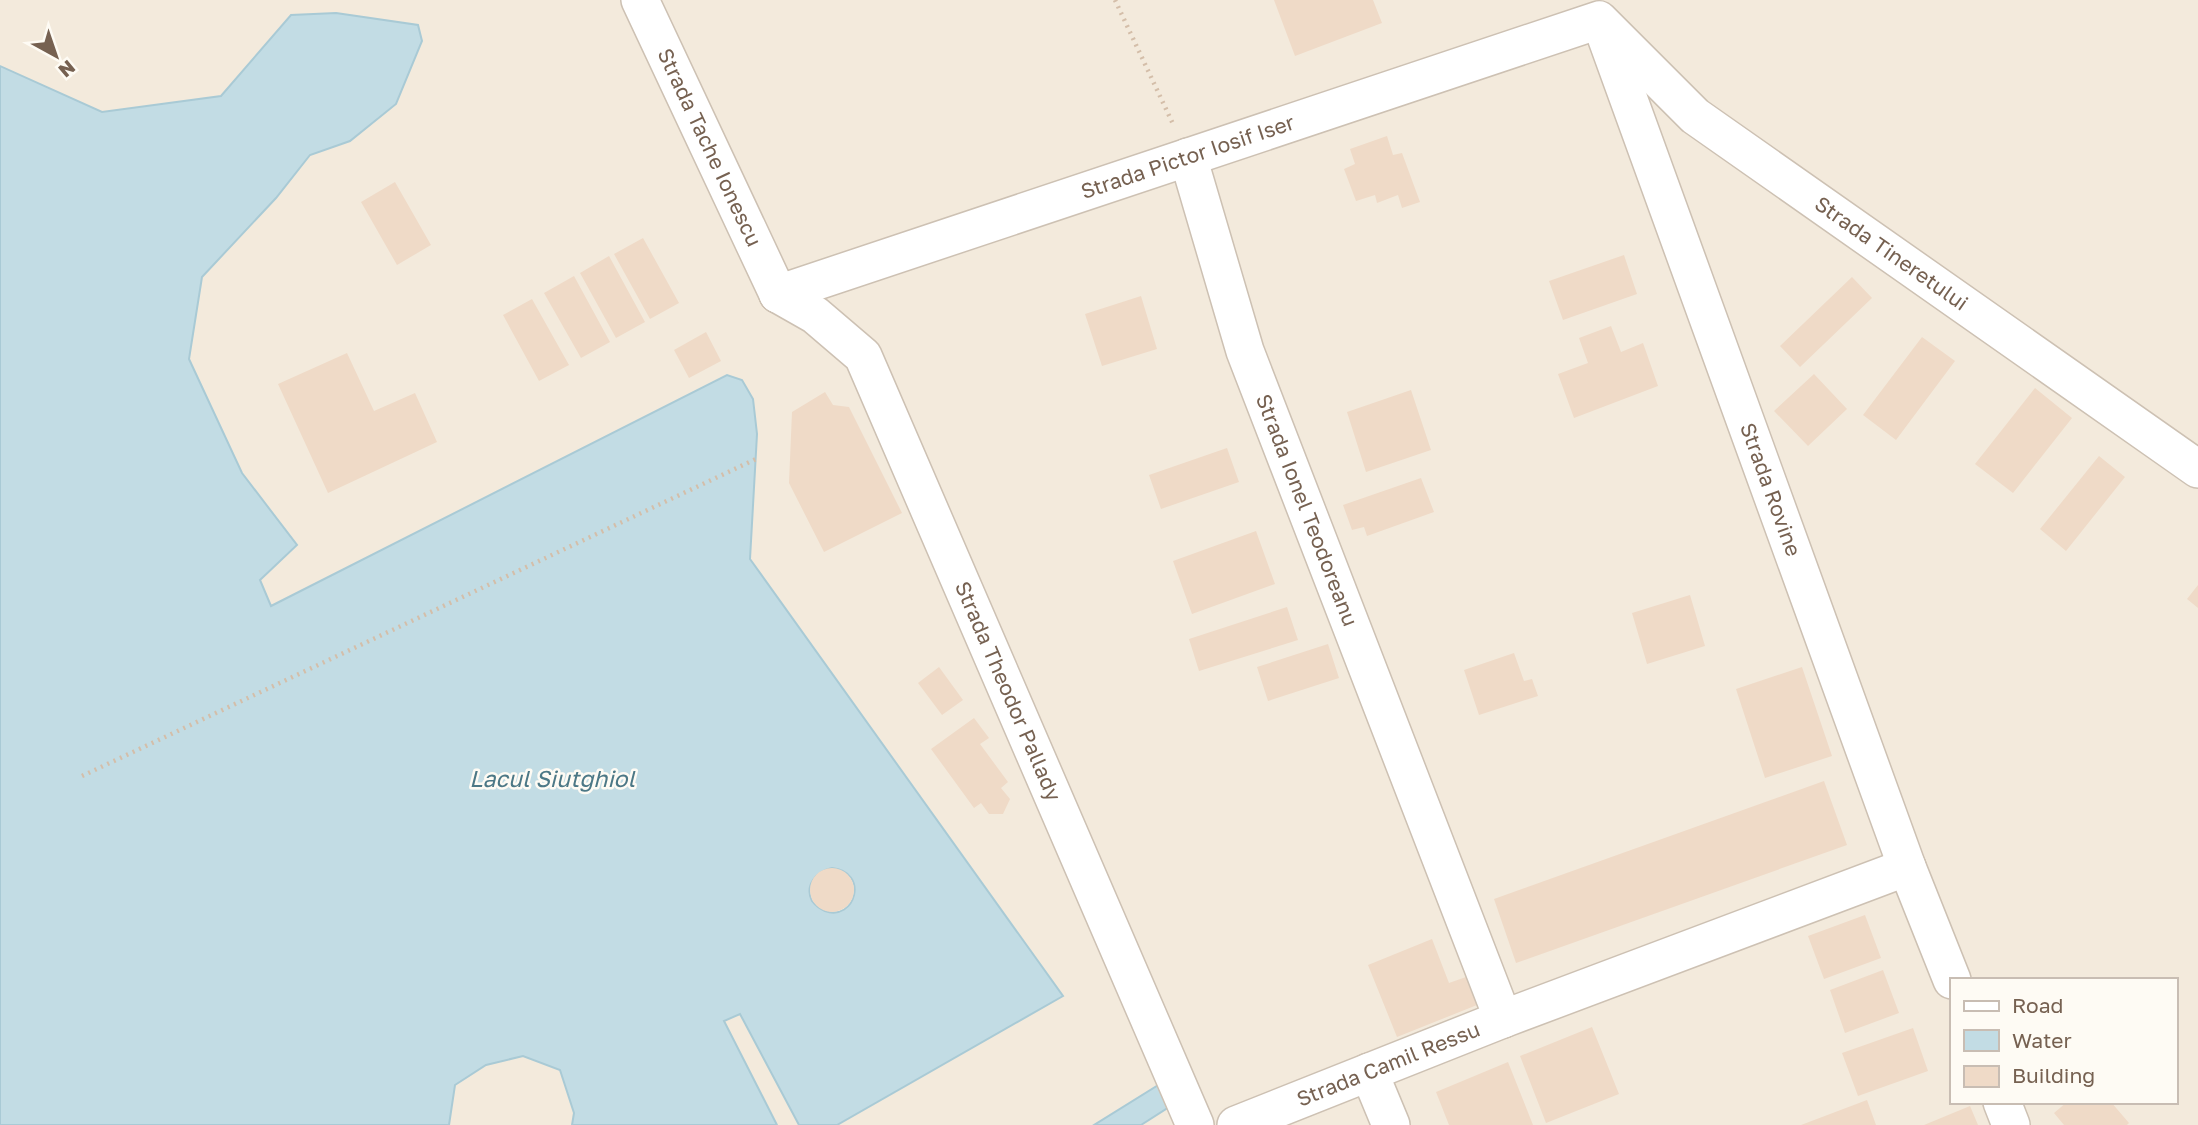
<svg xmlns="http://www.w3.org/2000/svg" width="2198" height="1125" viewBox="0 0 2198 1125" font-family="'Golos Text',sans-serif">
  <rect width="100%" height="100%" fill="#fbf7ed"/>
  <path fill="#f3eadc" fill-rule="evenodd" d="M0,0H2198V1125H1141L1169,1107L1160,1085L1094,1125H837L1062,995L750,559L757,434L727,376L271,607L259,580L297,545L242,473L189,359L202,277L276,198L310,154L350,141L422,41L418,25L291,15L221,96L102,112L0,66ZM1951,980H2175V1102H1951Z
    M740,1013L799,1125H777L724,1021Z
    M523,1056L560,1070L574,1113L572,1125H449L455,1086L486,1064Z"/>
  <path fill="#c2dce4" stroke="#a9cad5" stroke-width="2" fill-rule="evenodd" d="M336,13L418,25L422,41L396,104L350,141L310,155L276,198L202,277L189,359L242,473L297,545L260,580L271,606L727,375L742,380L753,399L757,434L750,559L1063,996L837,1125H799L740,1014L724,1021L777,1125H572L574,1113L560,1070L523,1056L486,1065L455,1085L449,1125H0V66L102,112L221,96L291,15ZM832,868C870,872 855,922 825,911C820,909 815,905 812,901C804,885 817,871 832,868Z
    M1160,1084L1169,1107L1141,1125H1094Z"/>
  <path fill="#efdac7" d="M1274,0H1373L1382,23L1295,56Z
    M1387,136L1393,155L1402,153L1420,202L1402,208L1398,195L1377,203L1375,195L1356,201L1344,169L1355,164L1350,149Z
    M395,182L431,245L397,265L361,202Z
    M643,238L679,303L650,319L614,254Z
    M1624,255L1637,294L1563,320L1549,281Z
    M609,256L645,322L616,338L580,273Z
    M574,276L610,342L581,358L544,293Z
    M1852,277L1872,298L1800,367L1780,346Z
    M1141,296L1157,349L1102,366L1085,314Z
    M532,299L569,365L539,381L503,315Z
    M1611,326L1621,352L1643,343L1658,386L1574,418L1558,374L1588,363L1579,338Z
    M706,332L721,361L689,378L674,350Z
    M1922,337L1955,361L1896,440L1863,415Z
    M347,353L374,411L415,393L437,442L328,493L278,384Z
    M1814,374L1847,409L1808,446L1774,411Z
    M2035,388L2072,418L2013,493L1975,464Z
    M1411,390L1431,450L1366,472L1347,412Z
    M825,392L833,405L849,407L902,513L824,552L789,483L792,412Z
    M1227,448L1239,482L1161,509L1149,475Z
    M2099,456L2125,477L2066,551L2040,529Z
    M1421,478L1434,512L1367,536L1364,527L1352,530L1343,505Z
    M1256,531L1275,584L1192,614L1173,561Z
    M2198,585V608L2187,599Z
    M1690,595L1705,646L1647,664L1632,613Z
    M1287,607L1298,640L1199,671L1189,639Z
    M1328,644L1339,678L1268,701L1257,667Z
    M1514,653L1524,681L1532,679L1538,696L1479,715L1464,670Z
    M939,667L963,700L942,715L918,683Z
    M1802,667L1832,756L1765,778L1736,689Z
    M974,718L989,738L980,744L1008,782L1001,788L1010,799L1003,814H989L981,803L974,808L931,749Z
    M1824,781L1847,845L1516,963L1494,899Z
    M810 890a22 22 0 1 1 44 0a22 22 0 1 1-44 0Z
    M1865,915L1881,958L1824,979L1808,936Z
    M1432,939L1449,983L1466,977L1477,1005L1397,1037L1368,965Z
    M1883,970L1899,1013L1845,1033L1830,990Z
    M1592,1027L1619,1094L1546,1123L1520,1056Z
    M1913,1028L1928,1071L1858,1096L1842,1053Z
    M1508,1062L1533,1125H1449L1436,1092Z
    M1867,1100L1876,1125H1801Z
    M2067,1102H2111L2129,1123L2127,1125H2064L2054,1113Z
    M1970,1106L1978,1125H1924Z"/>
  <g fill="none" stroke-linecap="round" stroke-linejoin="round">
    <g stroke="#cdc1b3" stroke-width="40">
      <g id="minor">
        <path id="s1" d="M640,0L778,294"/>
        <path id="s2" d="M1604,31L1907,867L1952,980"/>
        <path id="s3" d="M1188,157L1245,351L1503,1019"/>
        <path id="s4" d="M778,294L1599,20L1695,116L2198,469"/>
        <path id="s5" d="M778,294L815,315L863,356L1195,1125"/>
        <path d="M1369,1072L1391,1125"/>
        <path d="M2002,1102L2011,1125"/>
        <path id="s6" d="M1236,1125L1503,1019L1907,867"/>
      </g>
    </g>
    <path stroke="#d4bea9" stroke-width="4.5" stroke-dasharray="2 5" stroke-linecap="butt" d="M1115,0L1173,124
      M82,776L756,459"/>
    <use href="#minor" stroke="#fff" stroke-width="37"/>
  </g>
  <g text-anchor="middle" stroke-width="5" stroke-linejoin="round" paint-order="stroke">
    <g font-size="21" fill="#766151" stroke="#fefbf4">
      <text dy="7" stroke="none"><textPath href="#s1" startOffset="163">Strada Tache Ionescu</textPath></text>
      <text dy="7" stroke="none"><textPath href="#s4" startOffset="432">Strada Pictor Iosif Iser</textPath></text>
      <text dy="7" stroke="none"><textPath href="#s4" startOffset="1241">Strada Tineretului</textPath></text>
      <text dy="7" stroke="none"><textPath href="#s2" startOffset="488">Strada Rovine</textPath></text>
      <text dy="7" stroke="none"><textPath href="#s3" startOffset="373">Strada Ionel Teodoreanu</textPath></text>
      <text dy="7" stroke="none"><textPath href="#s5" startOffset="471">Strada Theodor Pallady</textPath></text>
      <text dy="7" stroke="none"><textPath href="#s6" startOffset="164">Strada Camil Ressu</textPath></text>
    </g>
    <g font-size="23" font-style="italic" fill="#4c7886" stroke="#fefbf4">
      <text x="552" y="787">Lacul Siutghiol</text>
    </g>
  </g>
  <rect x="1950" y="978" width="228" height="126" fill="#fefbf4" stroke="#c8bdb3" stroke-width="2"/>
  <rect x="1964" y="1001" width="35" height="10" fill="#ffffff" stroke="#c8bdb3" stroke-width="2"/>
  <text x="2012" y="1013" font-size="21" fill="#766151">Road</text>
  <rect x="1964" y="1030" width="35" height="21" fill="#c2dce4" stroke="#c8bdb3" stroke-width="2"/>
  <text x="2012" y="1048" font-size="21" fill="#766151">Water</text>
  <rect x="1964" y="1066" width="35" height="21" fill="#efdac7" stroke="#c8bdb3" stroke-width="2"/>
  <text x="2012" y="1083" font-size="21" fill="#766151">Building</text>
  <g transform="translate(56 56) rotate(140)" stroke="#fefbf4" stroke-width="5" paint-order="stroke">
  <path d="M0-5L12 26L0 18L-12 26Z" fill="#766151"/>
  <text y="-10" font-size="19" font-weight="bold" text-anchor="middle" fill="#766151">N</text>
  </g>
</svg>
